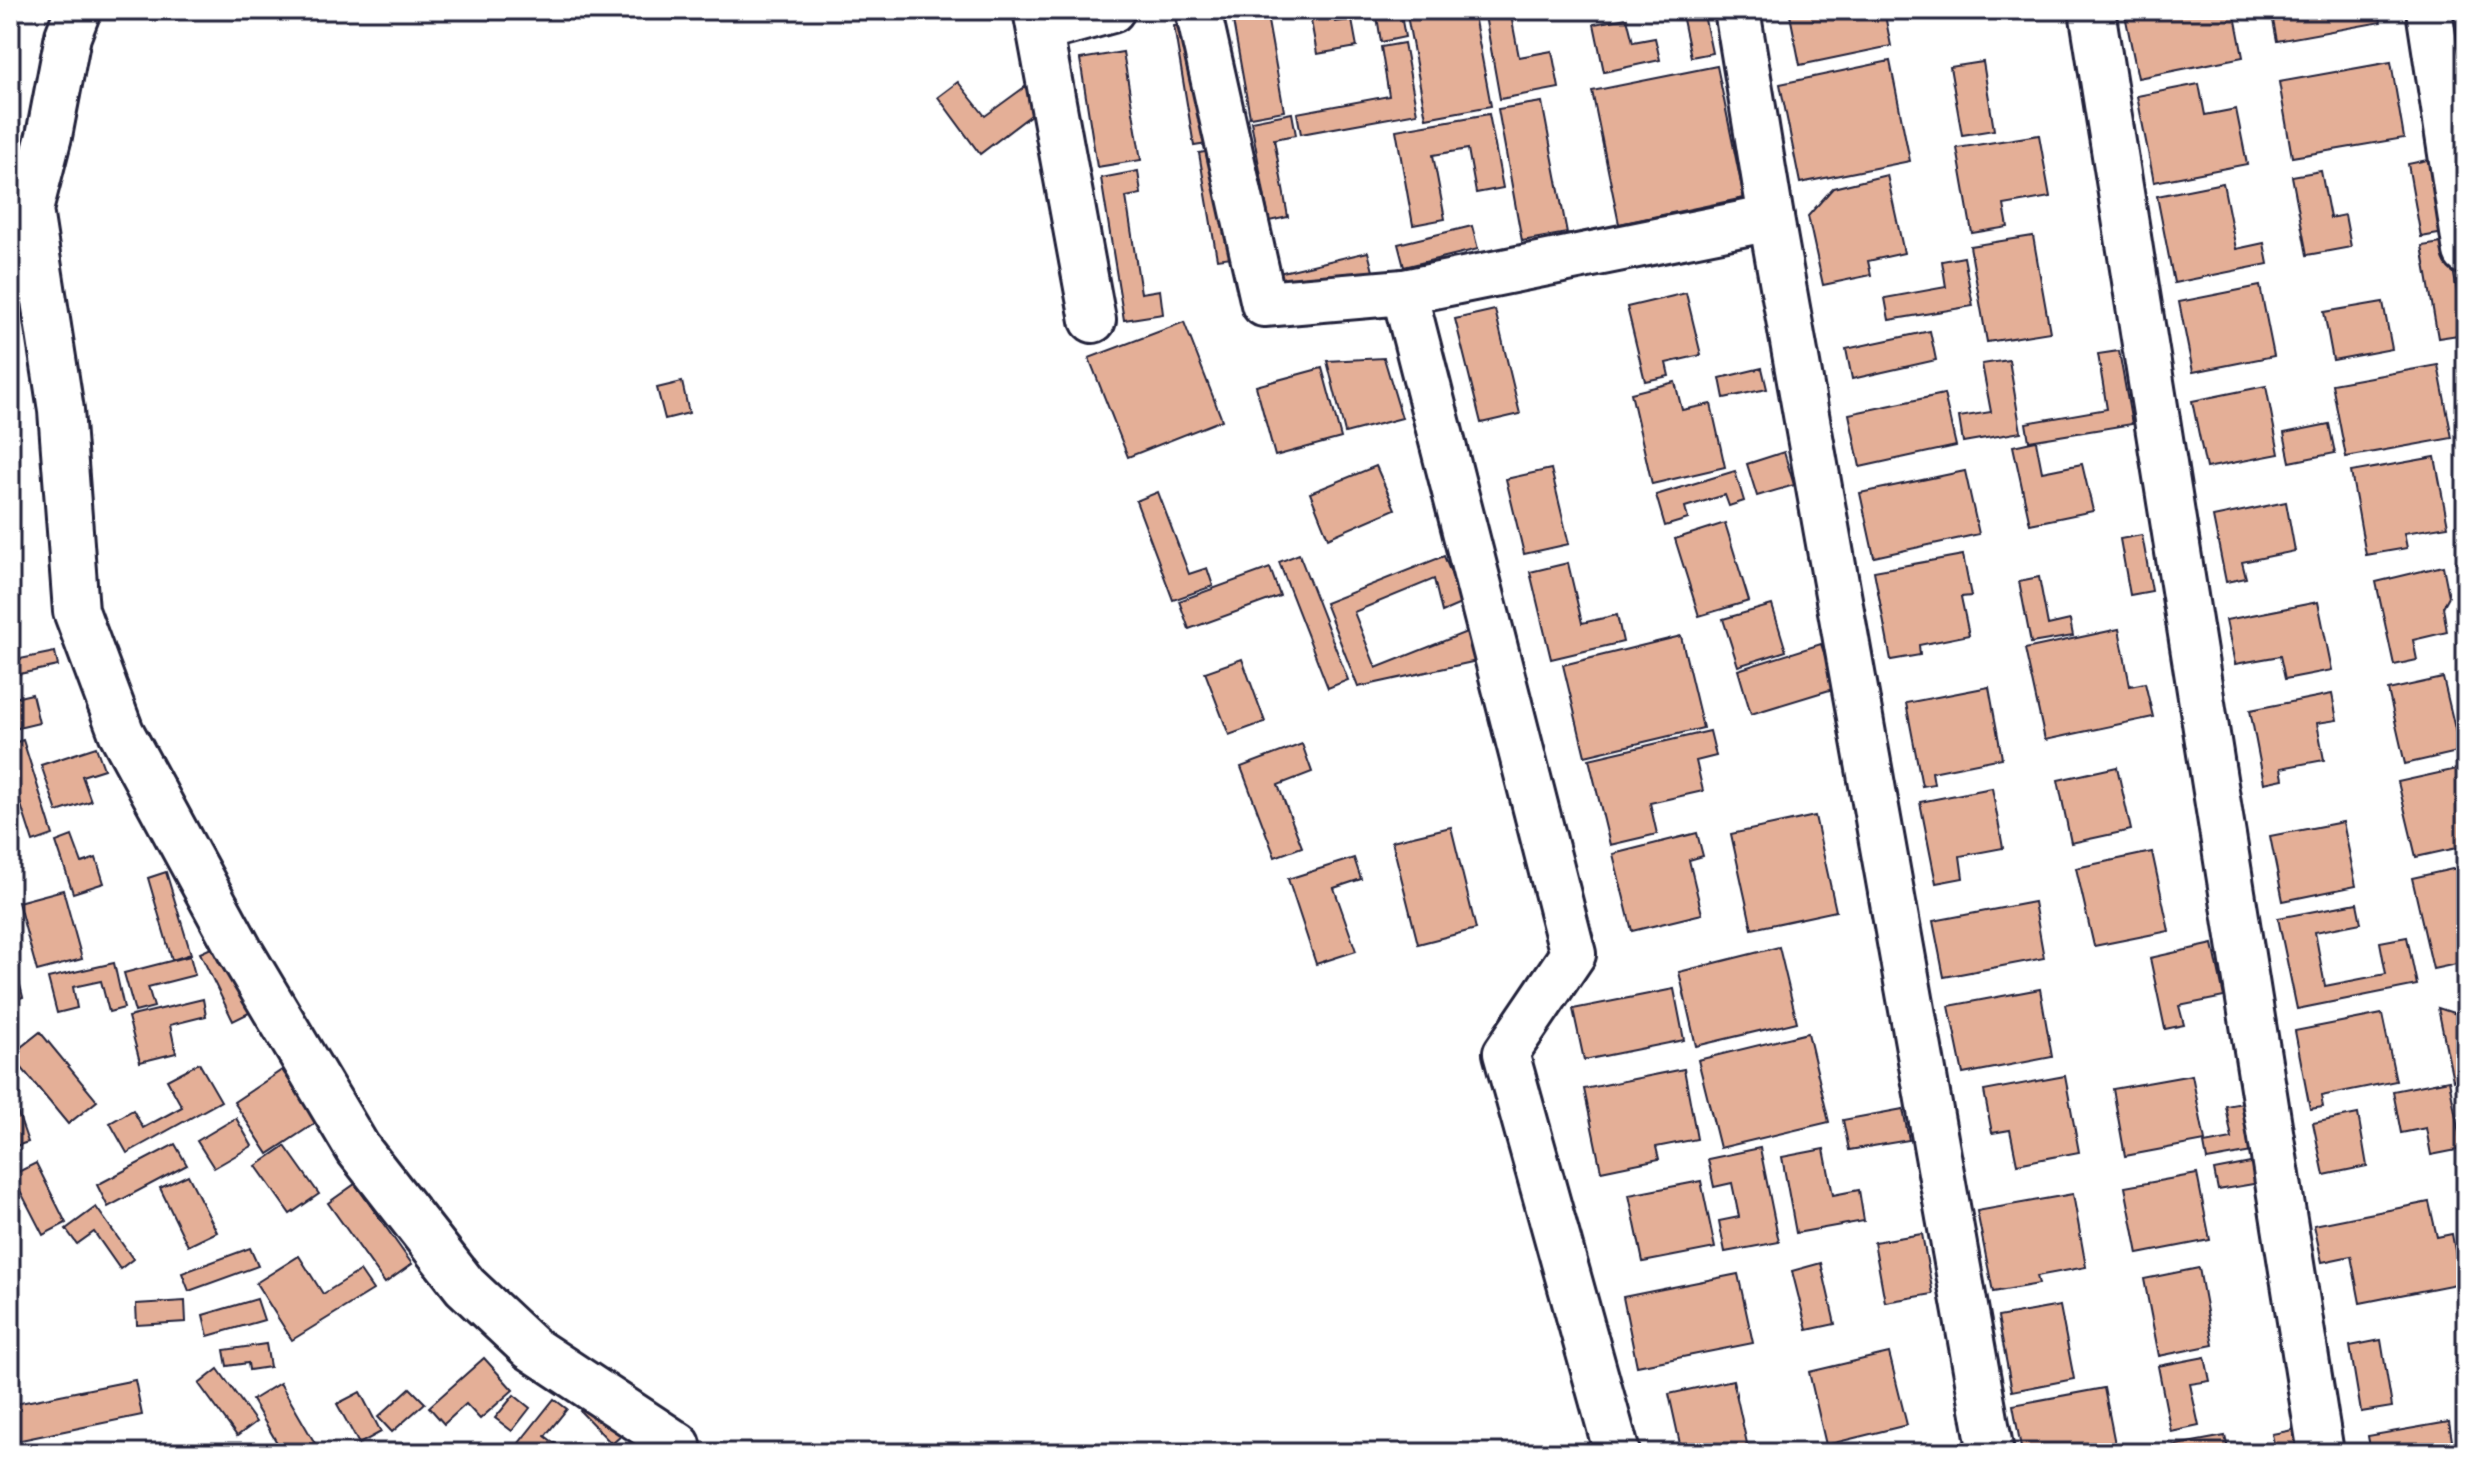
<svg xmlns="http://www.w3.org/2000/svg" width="2476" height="1463" font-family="'Playpen Sans',sans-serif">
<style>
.building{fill:#e4af97;stroke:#22223b;stroke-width:2}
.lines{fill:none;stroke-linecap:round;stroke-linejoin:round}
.street-casing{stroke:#22223b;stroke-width:50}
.street{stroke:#fff;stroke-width:44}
</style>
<rect width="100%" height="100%" fill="#fff"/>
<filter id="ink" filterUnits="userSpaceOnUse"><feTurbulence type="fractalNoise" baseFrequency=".0125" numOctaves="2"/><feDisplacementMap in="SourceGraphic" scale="16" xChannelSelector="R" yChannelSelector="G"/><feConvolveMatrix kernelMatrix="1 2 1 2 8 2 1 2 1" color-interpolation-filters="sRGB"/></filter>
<g filter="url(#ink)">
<g class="building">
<polygon points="1231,10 1266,10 1284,111 1250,117"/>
<polygon points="1309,10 1333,10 1335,22 1352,20 1357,47 1317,54"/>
<polygon points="1376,10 1400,10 1405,37 1381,42"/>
<polygon points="1406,10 1473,10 1491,106 1426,118"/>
<polygon points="1484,10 1510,10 1519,57 1552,51 1559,88 1500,99"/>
<polygon points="1681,10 1703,10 1712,53 1691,57"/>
<polygon points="1789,10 1884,10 1891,46 1800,65"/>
<polygon points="2124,10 2234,10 2243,57 2138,78"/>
<polygon points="2271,10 2379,10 2381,22 2277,41"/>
<polygon points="1627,18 1633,42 1655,38 1660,60 1604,72 1594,24"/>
<polygon points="1200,22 1220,142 1194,146 1174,26"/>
<polygon points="1404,43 1417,113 1301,134 1297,113 1389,96 1381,47"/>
<polygon points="1123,52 1141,160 1097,167 1080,59"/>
<polygon points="1890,61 1910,161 1800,183 1780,84"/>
<polygon points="1983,62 1994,130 1962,135 1950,67"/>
<polygon points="2391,62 2404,138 2292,157 2279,82"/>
<polygon points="1717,66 1744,198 1619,224 1592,91"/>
<polygon points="958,82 985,116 1026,86 1035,112 980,154 938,97"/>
<polygon points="2199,84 2205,115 2236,109 2247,164 2154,182 2137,96"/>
<polygon points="1542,102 1567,233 1522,241 1498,109"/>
<polygon points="1292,113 1296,135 1274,139 1288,217 1269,221 1251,121"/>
<polygon points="1489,114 1503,188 1476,193 1468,149 1433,155 1445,219 1413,225 1396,130"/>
<polygon points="2039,135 2050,197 2004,205 2008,227 1972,233 1957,148"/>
<polygon points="1222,149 1240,256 1217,259 1199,153"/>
<polygon points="2437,158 2450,232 2421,237 2408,164"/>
<polygon points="1138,171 1141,194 1126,197 1141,293 1160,290 1163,314 1124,320 1101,178"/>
<polygon points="2321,171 2330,218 2345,215 2351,247 2307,255 2292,176"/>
<polygon points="1887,175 1904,253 1868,261 1871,275 1823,285 1808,216 1833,188"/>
<polygon points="2223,183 2236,249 2264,243 2268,264 2174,283 2157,196"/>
<polygon points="1472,226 1478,249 1404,267 1398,244"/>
<polygon points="2033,236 2050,332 1987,342 1970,246"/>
<polygon points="2448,242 2465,334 2438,338 2422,246"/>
<polygon points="1368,252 1373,271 1278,293 1274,274"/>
<polygon points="1964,257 1973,306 1889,320 1885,298 1946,287 1942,261"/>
<polygon points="2260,286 2274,356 2193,372 2179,302"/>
<polygon points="1686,293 1701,355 1666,363 1669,376 1645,381 1627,307"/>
<polygon points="2383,302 2392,349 2333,360 2324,312"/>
<polygon points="1495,310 1520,414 1481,423 1455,319"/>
<polygon points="1184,322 1222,420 1128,457 1089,358"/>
<polygon points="1930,331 1936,360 1852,379 1846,349"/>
<polygon points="2119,351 2132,424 2029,441 2026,423 2107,409 2098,354"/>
<polygon points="1384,358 1402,418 1345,433 1327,361"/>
<polygon points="2009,360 2021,432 1963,442 1959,417 1991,412 1982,364"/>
<polygon points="2438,365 2452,438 2346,457 2332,384"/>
<polygon points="1322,368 1341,438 1275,456 1256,386"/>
<polygon points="1762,368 1767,389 1724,398 1720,378"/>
<polygon points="682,382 689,413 665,419 657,388"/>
<polygon points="1675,382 1682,410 1711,404 1725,467 1652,484 1631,393"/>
<polygon points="2266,386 2279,454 2206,468 2192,401"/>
<polygon points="1944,394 1956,446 1860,467 1849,414"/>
<polygon points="2329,424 2335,453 2290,462 2284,433"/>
<polygon points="2036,441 2042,472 2082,464 2093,511 2030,524 2013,446"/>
<polygon points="1784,452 1794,485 1757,496 1747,464"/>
<polygon points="2435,457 2448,526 2404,533 2407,548 2366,555 2351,472"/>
<polygon points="1376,466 1395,509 1328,538 1310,493"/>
<polygon points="1551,469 1569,544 1524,554 1506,479"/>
<polygon points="1735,471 1744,501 1729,506 1725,495 1685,507 1688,519 1665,526 1656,495"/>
<polygon points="1965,471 1979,534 1874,557 1860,493"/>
<polygon points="1158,492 1189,574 1207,568 1213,586 1173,600 1136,501"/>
<polygon points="2286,502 2295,551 2242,562 2246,578 2226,582 2213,517"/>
<polygon points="1725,523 1749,601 1699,616 1675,539"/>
<polygon points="2142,535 2152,591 2130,595 2120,539"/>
<polygon points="1299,554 1348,680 1328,688 1279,562"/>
<polygon points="1963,555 1971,596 1961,597 1969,635 1919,645 1920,655 1891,660 1874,571"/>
<polygon points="1444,556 1463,603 1442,612 1434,579 1354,612 1376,668 1474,629 1486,659 1358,687 1325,603"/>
<polygon points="1568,563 1582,623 1617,615 1623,642 1551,659 1530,572"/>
<polygon points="2443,566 2449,596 2443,607 2447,632 2413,640 2417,660 2394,665 2376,582"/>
<polygon points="1270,568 1280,596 1189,629 1179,601"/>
<polygon points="2039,577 2048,625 2070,620 2073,636 2031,643 2019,581"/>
<polygon points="2318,602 2332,670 2285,679 2280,656 2235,664 2226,620"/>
<polygon points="1772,605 1786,651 1738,666 1723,619"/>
<polygon points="2119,629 2130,686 2145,683 2153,717 2045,740 2025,649"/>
<polygon points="1681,636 1703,728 1585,756 1563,665"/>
<polygon points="1821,644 1836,688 1751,714 1738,670"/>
<polygon points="55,652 58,666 10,676 10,661"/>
<polygon points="1242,659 1265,722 1229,735 1205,672"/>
<polygon points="2443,678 2456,733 2466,730 2466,750 2405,764 2388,690"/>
<polygon points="1989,687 2002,758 1932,772 1934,784 1922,786 1906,703"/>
<polygon points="32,694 39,723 10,730 10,699"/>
<polygon points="2332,694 2337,720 2317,723 2324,760 2281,768 2283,779 2264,783 2250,710"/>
<polygon points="1710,731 1716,756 1696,761 1703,791 1650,803 1657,834 1610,845 1589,759"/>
<polygon points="23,740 53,835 33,842 12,777 10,778 10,744"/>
<polygon points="1302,744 1312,772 1278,785 1302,847 1275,857 1241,767"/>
<polygon points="96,747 104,769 82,776 91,801 57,812 41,765"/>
<polygon points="2117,767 2131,830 2071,843 2058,780"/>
<polygon points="2466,767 2466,846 2416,857 2398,782"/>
<polygon points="1992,788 2003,848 1960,856 1963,878 1936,883 1920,802"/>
<polygon points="1815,816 1836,911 1752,929 1731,834"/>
<polygon points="2343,822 2356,886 2283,901 2270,836"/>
<polygon points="1451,827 1476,929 1418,944 1392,841"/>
<polygon points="1697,833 1703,856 1689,860 1702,914 1632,931 1613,854"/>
<polygon points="72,836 82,863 96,858 104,883 73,893 56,842"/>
<polygon points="2152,852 2169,931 2094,946 2076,868"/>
<polygon points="1354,858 1361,879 1334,888 1356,951 1316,964 1288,879"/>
<polygon points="2466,866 2466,962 2433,969 2412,878"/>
<polygon points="166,872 191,954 172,960 148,878"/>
<polygon points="63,890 82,959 37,971 18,902"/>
<polygon points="2034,902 2044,958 1944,977 1933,921"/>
<polygon points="2357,903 2361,923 2315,932 2325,986 2386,974 2380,942 2407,937 2417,985 2297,1009 2278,918"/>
<polygon points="220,944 253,1011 233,1021 200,953"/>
<polygon points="2213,944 2224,997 2179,1006 2184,1025 2165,1029 2150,958"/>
<polygon points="1779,947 1797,1022 1696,1046 1679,972"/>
<polygon points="190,956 195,975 148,987 154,1007 135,1012 124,973"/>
<polygon points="114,963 124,1008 109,1012 101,981 73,987 77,1008 57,1013 48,978"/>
<polygon points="17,973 23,997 10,1001 10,975"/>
<polygon points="1674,989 1684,1040 1584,1060 1573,1009"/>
<polygon points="2040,989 2052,1057 1963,1074 1949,1006"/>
<polygon points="203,999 206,1016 170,1025 176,1053 140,1062 128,1017"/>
<polygon points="2438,1008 2466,1017 2466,1077 2453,1080"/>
<polygon points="2382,1014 2396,1081 2321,1096 2323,1107 2310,1109 2295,1031"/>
<polygon points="40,1032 97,1101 68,1124 11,1055"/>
<polygon points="1808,1033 1829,1122 1720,1148 1698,1060"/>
<polygon points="199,1063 221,1101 127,1153 110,1123 133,1110 143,1128 182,1107 167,1080"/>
<polygon points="1684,1069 1697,1139 1656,1147 1659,1159 1601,1171 1584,1089"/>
<polygon points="282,1070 317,1122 268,1154 234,1102"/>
<polygon points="2192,1075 2205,1141 2125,1156 2113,1089"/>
<polygon points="2065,1076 2079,1152 2017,1164 2010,1130 1992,1133 1984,1091"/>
<polygon points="2449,1080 2462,1149 2431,1155 2426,1128 2401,1133 2393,1091"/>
<polygon points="10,1091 28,1142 10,1148"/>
<polygon points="2243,1103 2252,1152 2207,1160 2204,1144 2232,1139 2226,1106"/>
<polygon points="1903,1109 1909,1140 1849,1150 1843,1120"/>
<polygon points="2358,1114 2367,1166 2324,1175 2313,1123"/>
<polygon points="236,1118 252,1146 214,1168 197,1141"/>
<polygon points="175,1144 187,1165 108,1207 97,1185"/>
<polygon points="285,1146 319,1194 290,1214 256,1166"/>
<polygon points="1760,1148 1779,1242 1725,1252 1719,1221 1739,1217 1732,1183 1714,1187 1708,1159"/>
<polygon points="1824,1149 1833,1195 1859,1190 1864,1221 1796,1233 1782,1157"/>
<polygon points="2261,1161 2265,1182 2218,1190 2214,1170"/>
<polygon points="36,1163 66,1223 43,1235 12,1175"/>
<polygon points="2197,1174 2210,1240 2138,1254 2125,1187"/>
<polygon points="188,1175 217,1232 188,1246 160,1188"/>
<polygon points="1701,1181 1715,1248 1643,1262 1629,1195"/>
<polygon points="355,1184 412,1264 385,1283 328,1203"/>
<polygon points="2073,1194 2086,1267 2037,1276 2039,1284 1993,1292 1977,1211"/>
<polygon points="2429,1202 2437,1237 2452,1234 2461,1283 2360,1303 2351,1256 2322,1262 2314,1225"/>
<polygon points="96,1207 133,1259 120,1269 94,1232 77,1244 66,1229"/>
<polygon points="1922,1234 1933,1294 1885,1302 1874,1242"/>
<polygon points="250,1248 258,1266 189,1291 182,1273"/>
<polygon points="299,1256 323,1294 360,1271 373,1290 292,1340 256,1283"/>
<polygon points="1821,1263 1835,1324 1807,1330 1792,1271"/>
<polygon points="2199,1268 2213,1345 2159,1356 2144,1279"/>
<polygon points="1738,1274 1753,1343 1637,1366 1623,1297"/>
<polygon points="257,1299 264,1320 208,1336 203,1315"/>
<polygon points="185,1301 186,1322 137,1325 136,1304"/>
<polygon points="2060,1306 2074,1379 2012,1391 1998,1317"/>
<polygon points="2381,1340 2392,1407 2361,1412 2350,1346"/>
<polygon points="266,1344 270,1367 249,1370 248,1363 227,1366 224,1350"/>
<polygon points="1889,1353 1907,1425 1826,1445 1809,1372"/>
<polygon points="2205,1357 2210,1381 2190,1384 2199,1426 2171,1432 2158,1366"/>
<polygon points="484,1358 513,1390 480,1419 466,1404 444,1424 429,1407"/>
<polygon points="218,1369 256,1422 237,1436 199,1384"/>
<polygon points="135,1380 142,1415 16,1441 10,1405"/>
<polygon points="1733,1380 1748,1448 1724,1453 1682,1453 1669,1394"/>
<polygon points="280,1383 316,1445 301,1453 283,1453 252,1400"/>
<polygon points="410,1388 425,1403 392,1432 378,1417"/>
<polygon points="2104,1388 2116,1449 2097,1453 2022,1453 2013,1405"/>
<polygon points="360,1392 381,1432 359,1444 337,1404"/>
<polygon points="514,1395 530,1408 512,1431 495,1418"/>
<polygon points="554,1399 567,1409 545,1436 568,1453 533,1453 519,1443"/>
<polygon points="590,1400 623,1434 612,1444 580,1411"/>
<polygon points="2449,1422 2454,1453 2371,1453 2368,1436"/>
<polygon points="2298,1429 2303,1453 2276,1453 2272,1434"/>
<polygon points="2225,1436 2229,1453 2173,1453 2171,1446"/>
</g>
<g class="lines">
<g class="street-casing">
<g id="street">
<polyline points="78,10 68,36 49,136 30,210 61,410 76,611 121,732 240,951 358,1149 465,1286 531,1348 678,1445"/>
<polyline points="1036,10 1093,320"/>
<polyline points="1198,10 1264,304 1404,292 1771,218"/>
<polyline points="1737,10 1771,218 1991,1453"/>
<polyline points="2092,10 2321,1453"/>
<polyline points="2429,10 2466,252"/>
<polyline points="1040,30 1112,10"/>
<polyline points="1404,292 1573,954 1506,1053 1617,1453"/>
</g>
</g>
<use href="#street" class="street"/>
</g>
</g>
<rect width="2476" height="1463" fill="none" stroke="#fff" stroke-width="40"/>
<rect x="20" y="20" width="2436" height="1423" fill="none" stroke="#22223b" stroke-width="3" filter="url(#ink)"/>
</svg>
